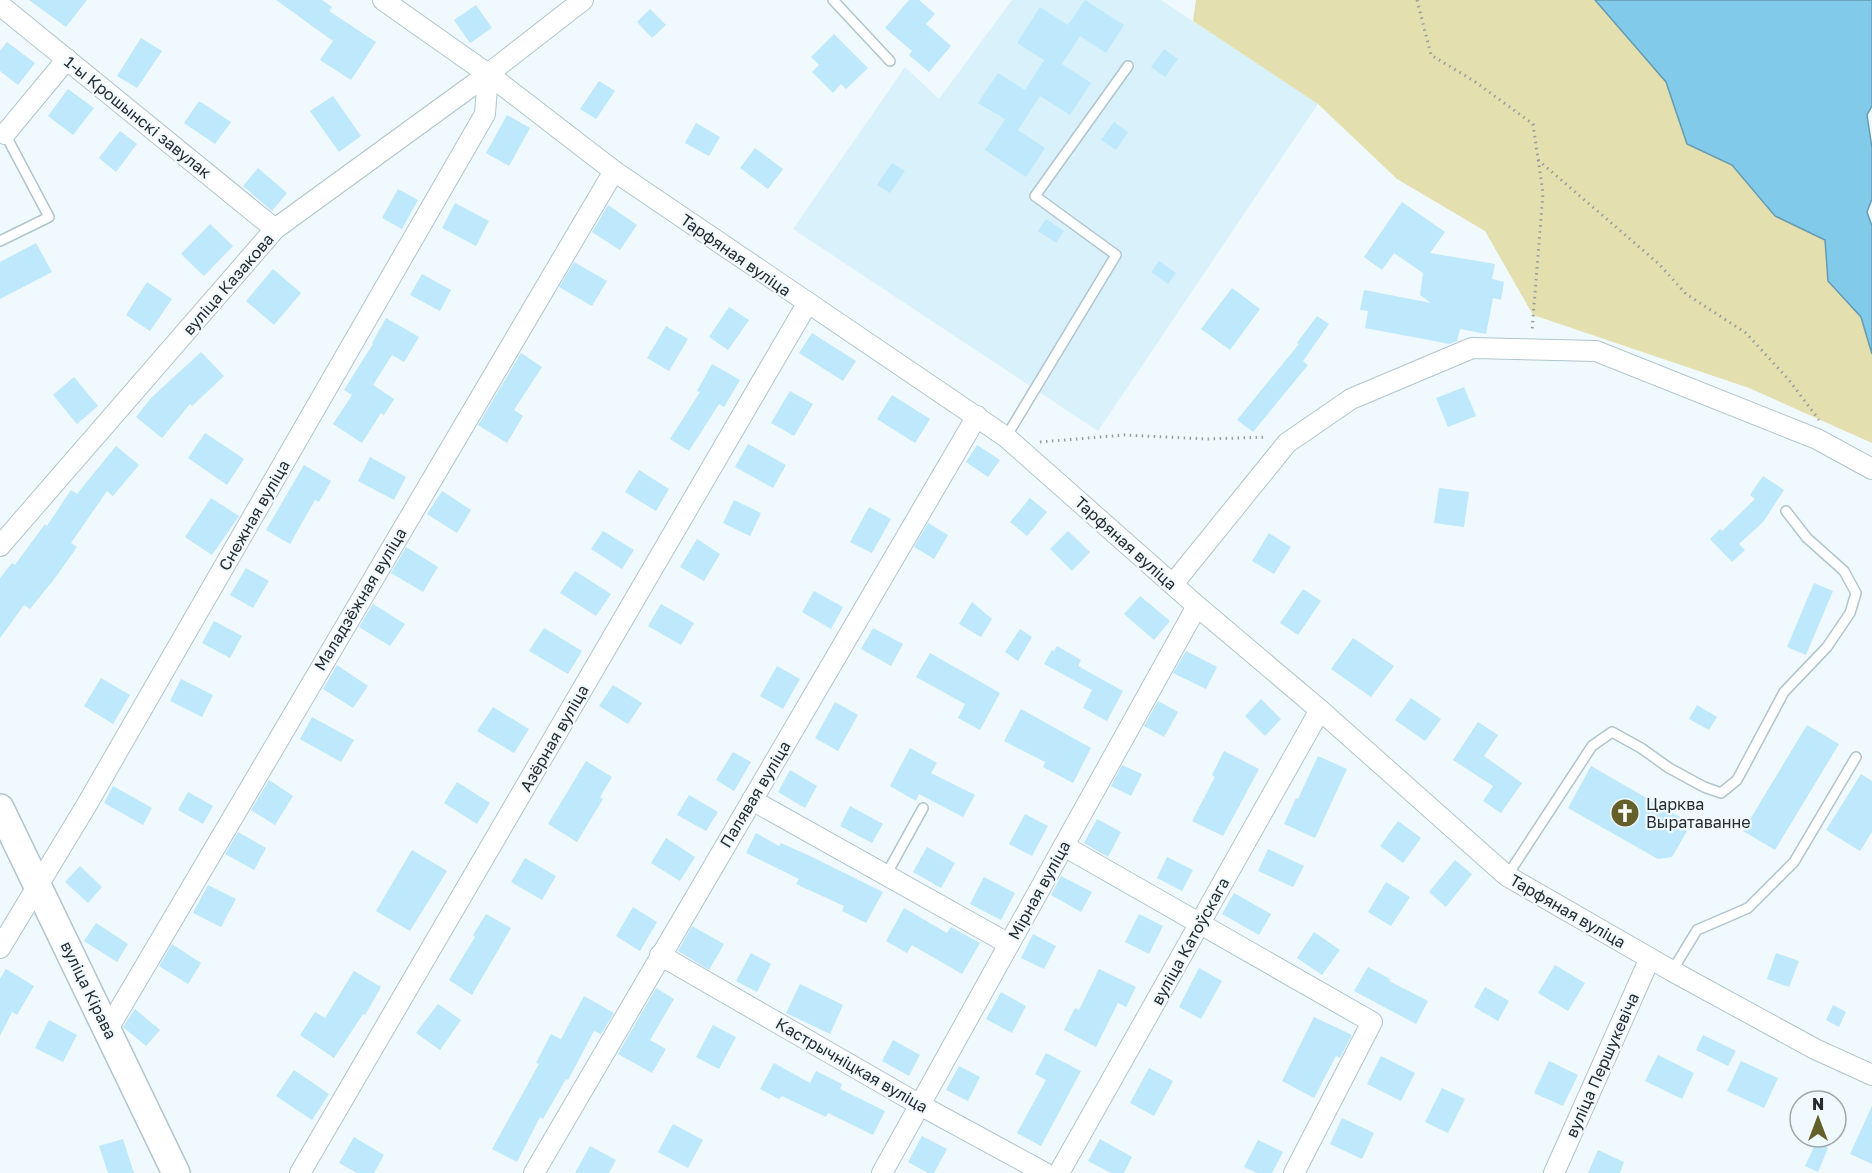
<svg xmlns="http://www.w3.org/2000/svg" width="1872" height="1173" font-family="'Golos Text',sans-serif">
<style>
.built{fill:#d9f1fb}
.green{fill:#e4dfae}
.water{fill:#81caea;stroke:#659bb2;stroke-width:1.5}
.building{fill:#bee8fb}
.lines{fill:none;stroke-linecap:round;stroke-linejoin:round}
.service-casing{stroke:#b0c5ce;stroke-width:12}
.minor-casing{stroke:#b0c5ce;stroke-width:22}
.secondary-casing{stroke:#b0c5ce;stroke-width:30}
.path{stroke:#959ea1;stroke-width:3;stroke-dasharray:1.5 4.5;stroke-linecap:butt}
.service{stroke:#fff;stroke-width:9}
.minor{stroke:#fff;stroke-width:20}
.secondary{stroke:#fff;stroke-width:27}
.labels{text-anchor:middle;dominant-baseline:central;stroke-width:4.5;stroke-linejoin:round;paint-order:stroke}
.street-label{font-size:16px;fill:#242c2f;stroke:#f0f9fd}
.poi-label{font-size:16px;fill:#242c2f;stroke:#f0f9fd;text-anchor:start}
</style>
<rect width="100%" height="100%" fill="#f0f9fd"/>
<polygon class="built" points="1012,0 1161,0 1318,104 1098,431 793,229 905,67 939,99"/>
<polygon class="green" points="1196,0 1595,0 1666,82 1687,144 1732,165 1775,216 1825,240 1828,281 1861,317 1872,354 1872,443 1749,388 1533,315 1485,231 1397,179 1318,104 1193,21"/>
<polygon class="water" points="1595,0 1872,0 1872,106 1867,115 1872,148 1872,199 1867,212 1872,226 1872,354 1861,317 1828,281 1825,240 1775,216 1732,165 1687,144 1666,82"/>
<g class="building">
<polygon points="29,0 87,0 66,27"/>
<polygon points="276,0 322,0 332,7 329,11 376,42 351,80 320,60 333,41"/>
<polygon points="909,0 919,0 935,14 926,24 951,46 929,72 909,55 912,51 885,28"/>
<polygon points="1085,0 1124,25 1106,53 1080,36 1062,64 1091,83 1070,115 1040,96 1018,130 1045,148 1026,177 985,150 1005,119 978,103 998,73 1025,90 1044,60 1017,43 1040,7 1068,25"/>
<polygon points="476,5 492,28 470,43 454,20"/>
<polygon points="650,9 666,25 652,38 637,22"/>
<polygon points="834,34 868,68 846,89 841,84 833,93 812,72 819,65 811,57"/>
<polygon points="141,38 162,51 137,88 117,76"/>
<polygon points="7,42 35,63 18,85 0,71 0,51"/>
<polygon points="1164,49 1178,59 1165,77 1151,67"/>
<polygon points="599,81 615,91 596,119 580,109"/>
<polygon points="68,89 94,108 73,135 48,116"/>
<polygon points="333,96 361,136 339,152 310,111"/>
<polygon points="199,101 231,122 215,144 184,123"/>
<polygon points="507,115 530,128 509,166 486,153"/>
<polygon points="1114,122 1128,132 1116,150 1101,140"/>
<polygon points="696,123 720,137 709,156 685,143"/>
<polygon points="120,131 137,144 116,172 99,158"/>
<polygon points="755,148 783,169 768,189 740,168"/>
<polygon points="892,163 905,171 890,193 877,185"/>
<polygon points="258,168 287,193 272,211 243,186"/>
<polygon points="398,189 418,200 402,229 382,218"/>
<polygon points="1402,202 1445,232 1430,253 1495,264 1492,279 1504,282 1501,300 1493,298 1486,334 1460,329 1457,341 1450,344 1365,328 1368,311 1360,310 1364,290 1431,303 1420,295 1423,273 1394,253 1382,270 1364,257"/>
<polygon points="455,203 489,221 476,246 442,228"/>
<polygon points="608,205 637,225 620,250 592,232"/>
<polygon points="1046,219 1064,231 1056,243 1038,231"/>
<polygon points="210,224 233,246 204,276 181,254"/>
<polygon points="36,243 52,272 0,299 0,262"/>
<polygon points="1159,261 1176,273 1168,284 1151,272"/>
<polygon points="574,262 607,281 592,306 559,287"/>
<polygon points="273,269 301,293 274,325 246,301"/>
<polygon points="422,274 451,290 440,311 410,295"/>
<polygon points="147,282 172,299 150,331 126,315"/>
<polygon points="1232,288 1260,309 1230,350 1201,329"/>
<polygon points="729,307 749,320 728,350 709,337"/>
<polygon points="1317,316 1329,324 1303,361 1308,365 1253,432 1237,420 1299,344 1297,343"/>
<polygon points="386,318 419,337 404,362 392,355 373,385 394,399 384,415 381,413 362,443 333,424 352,395 344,390 373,344 372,343"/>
<polygon points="666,326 688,339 669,371 647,358"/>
<polygon points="812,333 856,361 843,381 799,353"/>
<polygon points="201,352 224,376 192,406 190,404 162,438 136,417 151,398"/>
<polygon points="521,353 542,367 514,410 523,416 507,443 478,425"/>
<polygon points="712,364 740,380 724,407 719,404 689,451 670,439 700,392 697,391"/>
<polygon points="74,377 98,406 77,424 53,395"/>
<polygon points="1464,387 1476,416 1448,427 1436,398"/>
<polygon points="790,391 813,404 794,436 771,423"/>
<polygon points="892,395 930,419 915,443 877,419"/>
<polygon points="205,433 244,459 227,485 188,458"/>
<polygon points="748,444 786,465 773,488 735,467"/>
<polygon points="977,445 1000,460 988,477 966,462"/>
<polygon points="116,446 139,465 113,496 107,491 71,543 77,547 55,578 30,609 24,605 0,638 0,578 12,563 15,565 45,524 47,526 71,490 77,494"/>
<polygon points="370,457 406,477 394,500 358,481"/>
<polygon points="304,465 331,481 319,502 315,500 290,544 266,530"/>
<polygon points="639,470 669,489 656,511 625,492"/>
<polygon points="1763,476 1784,490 1763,522 1739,544 1745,550 1732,562 1710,539 1720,529 1722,531 1755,499 1750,495"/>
<polygon points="1439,488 1469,492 1464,527 1434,523"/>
<polygon points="442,491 471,510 457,533 427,514"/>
<polygon points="211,498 239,516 212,555 185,537"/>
<polygon points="1030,498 1047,512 1027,536 1010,522"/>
<polygon points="734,500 761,513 750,536 723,523"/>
<polygon points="869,507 891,519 872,553 850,542"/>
<polygon points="928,523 948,535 934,559 914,547"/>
<polygon points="603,531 634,550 622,569 591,549"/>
<polygon points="1068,531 1090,552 1072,571 1050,549"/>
<polygon points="1269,533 1291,547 1274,574 1252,561"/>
<polygon points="697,539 720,554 704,581 680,567"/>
<polygon points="406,547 438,567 423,592 391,573"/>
<polygon points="246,568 269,581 253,608 230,595"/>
<polygon points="575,571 611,594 596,616 560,593"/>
<polygon points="1814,583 1833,591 1806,655 1787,647"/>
<polygon points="1303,589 1321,601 1298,635 1280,623"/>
<polygon points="814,591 843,607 831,629 802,612"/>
<polygon points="1140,596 1170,621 1154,640 1124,614"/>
<polygon points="972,602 992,619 981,637 959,624"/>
<polygon points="373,604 405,624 390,646 359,627"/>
<polygon points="661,604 694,623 681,645 648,626"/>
<polygon points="214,621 242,636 230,658 202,643"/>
<polygon points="544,628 582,651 568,674 529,651"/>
<polygon points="873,628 903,644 891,666 861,649"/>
<polygon points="1020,629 1032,637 1018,661 1005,652"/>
<polygon points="1353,638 1394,666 1371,697 1331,669"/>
<polygon points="1057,646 1081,660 1078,666 1123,691 1107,721 1083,708 1092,690 1044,664 1052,650 1054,651"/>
<polygon points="1186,651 1217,667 1206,689 1173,673"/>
<polygon points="930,653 1000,693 980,730 958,718 965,704 916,677"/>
<polygon points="337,665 368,686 353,708 323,689"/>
<polygon points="777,666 800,679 783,709 760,696"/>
<polygon points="101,678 130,695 113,724 84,706"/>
<polygon points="181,679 213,695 202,717 170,701"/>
<polygon points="613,685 642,703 628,724 599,706"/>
<polygon points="1411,698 1441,719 1425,741 1395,720"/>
<polygon points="1261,699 1281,719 1265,736 1245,716"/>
<polygon points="1158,701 1178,712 1164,737 1144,726"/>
<polygon points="835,702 858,715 838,751 815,738"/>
<polygon points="1697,705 1717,717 1709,730 1689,719"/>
<polygon points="493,707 529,729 514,753 477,731"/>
<polygon points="1021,709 1091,748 1073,783 1043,767 1045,762 1004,741"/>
<polygon points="312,717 354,740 341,762 300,739"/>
<polygon points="1478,722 1498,735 1484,756 1522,783 1501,813 1483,801 1493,786 1453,760"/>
<polygon points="1807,725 1839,744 1775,850 1743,831"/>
<polygon points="910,748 937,763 931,773 975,795 963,817 919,794 916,801 890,786"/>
<polygon points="1224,751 1259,769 1223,836 1192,821 1215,777 1212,775"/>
<polygon points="733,752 751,762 734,791 716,780"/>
<polygon points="1318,756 1347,769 1315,838 1284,824 1296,798 1298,799"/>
<polygon points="586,761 612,777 600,797 603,799 577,842 548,824"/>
<polygon points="1122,765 1142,774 1131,796 1111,786"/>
<polygon points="1591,766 1683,819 1687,831 1672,857 1658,859 1568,808"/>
<polygon points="790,770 817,786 805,808 778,792"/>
<polygon points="1861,774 1872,781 1872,832 1860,851 1826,830"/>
<polygon points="269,780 293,796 275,825 251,810"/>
<polygon points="457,782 490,803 477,824 444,803"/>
<polygon points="113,786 152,808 143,825 104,803"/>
<polygon points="188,792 213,806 203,824 178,810"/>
<polygon points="689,795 718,812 706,831 677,815"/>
<polygon points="850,806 883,824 872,843 840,826"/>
<polygon points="1025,814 1048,826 1032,856 1009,844"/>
<polygon points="1097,819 1121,832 1108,857 1084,843"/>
<polygon points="1398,821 1421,838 1403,863 1380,846"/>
<polygon points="238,832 266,848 254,870 225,854"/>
<polygon points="756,833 779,846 781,843 810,856 883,892 866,923 842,911 844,906 796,884 799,879 746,853"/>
<polygon points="666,838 695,857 680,881 651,863"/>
<polygon points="927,847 955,863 941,888 913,872"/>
<polygon points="1268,849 1304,866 1293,887 1258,871"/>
<polygon points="412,850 447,871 410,931 376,911"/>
<polygon points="1167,857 1193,870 1182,891 1157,878"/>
<polygon points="525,858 556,876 542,900 511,882"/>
<polygon points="1455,860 1472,874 1446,907 1429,892"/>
<polygon points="80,866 102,887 88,903 65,882"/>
<polygon points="1061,876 1092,892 1081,912 1051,895"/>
<polygon points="984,877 1015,893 1001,920 970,904"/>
<polygon points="1386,882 1410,897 1391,926 1368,912"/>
<polygon points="208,885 236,899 221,927 193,913"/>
<polygon points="1234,893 1271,914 1259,935 1222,914"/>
<polygon points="633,907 657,922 640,951 616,936"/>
<polygon points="904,908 947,933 951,927 980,943 962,974 912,945 907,953 886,941"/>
<polygon points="486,914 511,928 472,995 449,980 475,937 473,935"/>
<polygon points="1139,914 1163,926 1149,954 1125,942"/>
<polygon points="96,923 128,944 117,962 84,941"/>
<polygon points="692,926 724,944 709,970 678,951"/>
<polygon points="1314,932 1340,950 1322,975 1297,958"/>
<polygon points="1033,934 1056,946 1044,969 1021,958"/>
<polygon points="172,944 201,963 188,984 159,966"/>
<polygon points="751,953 771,964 757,992 736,981"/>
<polygon points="1776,953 1799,961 1789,987 1767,979"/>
<polygon points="1555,965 1585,983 1568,1011 1538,993"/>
<polygon points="1368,967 1390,979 1389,981 1428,1001 1416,1024 1354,991"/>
<polygon points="1199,968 1222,981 1201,1019 1179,1007"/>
<polygon points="6,969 34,986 17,1015 12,1012 0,1036 0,979"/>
<polygon points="1099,969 1136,987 1126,1007 1118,1003 1096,1047 1064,1030 1075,1008 1079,1010"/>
<polygon points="354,971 381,987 365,1015 363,1014 334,1058 300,1035 315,1012 325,1018"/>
<polygon points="800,984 843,1005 830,1034 786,1013"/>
<polygon points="1485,987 1509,1001 1498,1021 1474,1007"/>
<polygon points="656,988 674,999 650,1040 666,1049 652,1073 618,1054"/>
<polygon points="1001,992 1026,1006 1012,1033 986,1019"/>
<polygon points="584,996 614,1013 601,1034 594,1031 568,1080 566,1079 543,1119 540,1117 517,1162 492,1149 539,1064 536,1063 551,1034 561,1039"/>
<polygon points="438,1004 461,1020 440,1050 416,1033"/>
<polygon points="1833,1005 1846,1012 1839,1027 1826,1020"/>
<polygon points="135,1009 160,1030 146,1046 123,1027"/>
<polygon points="1314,1017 1352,1035 1340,1058 1336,1056 1314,1098 1282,1081"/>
<polygon points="49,1020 77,1035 63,1062 35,1048"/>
<polygon points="713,1025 736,1037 719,1069 696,1057"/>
<polygon points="1703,1035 1736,1051 1728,1066 1696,1050"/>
<polygon points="893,1040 920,1055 909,1076 882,1061"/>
<polygon points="1046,1053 1081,1071 1041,1146 1017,1133 1046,1080 1035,1074"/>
<polygon points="1658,1055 1694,1073 1682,1099 1645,1081"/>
<polygon points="1381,1056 1415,1073 1401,1101 1367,1084"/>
<polygon points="1549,1061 1578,1075 1563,1106 1534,1093"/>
<polygon points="1741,1061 1778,1078 1764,1108 1727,1091"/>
<polygon points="774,1063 810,1083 816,1071 842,1084 840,1089 885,1111 873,1135 828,1113 826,1117 782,1096 779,1099 760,1089"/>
<polygon points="959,1066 980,1077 968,1101 946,1090"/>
<polygon points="1149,1068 1173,1081 1154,1116 1130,1103"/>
<polygon points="294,1070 329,1094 312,1120 276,1096"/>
<polygon points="1442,1088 1465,1099 1448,1133 1425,1122"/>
<polygon points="1872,1106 1872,1164 1850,1154"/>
<polygon points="1342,1118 1374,1133 1362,1159 1330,1144"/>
<polygon points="673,1124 703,1140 688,1168 658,1152"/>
<polygon points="922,1136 947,1149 934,1173 928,1173 908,1162"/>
<polygon points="354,1137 384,1155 374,1173 357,1173 339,1163"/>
<polygon points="123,1139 134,1173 108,1173 99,1146"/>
<polygon points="1100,1139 1132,1157 1124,1173 1111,1173 1088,1161"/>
<polygon points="1258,1140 1283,1152 1272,1173 1257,1173 1244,1167"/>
<polygon points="1816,1143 1828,1148 1818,1172 1805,1166"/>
<polygon points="590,1146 616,1160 609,1173 575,1173"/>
<polygon points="1598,1150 1624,1162 1620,1173 1588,1173"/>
</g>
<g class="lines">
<g class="service-casing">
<g id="service">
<polyline points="833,0 890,61"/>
<polyline points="0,241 49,217 4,132"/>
<polyline points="1006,437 1116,255 1035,196 1128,66"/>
<polyline points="886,875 923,808"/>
<polyline points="1507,876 1592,746 1612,732 1641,748 1669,768 1704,787 1721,793 1737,780 1784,692 1827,647 1850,613 1856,593 1844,571 1807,538 1786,511"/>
<polyline points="1672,971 1697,930 1748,908 1794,862 1856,757"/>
</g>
</g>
<g class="minor-casing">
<g id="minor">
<polyline points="383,0 488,74 614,171 1006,437 1197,606 1320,710 1507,876 1672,971 1815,1049 1872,1075"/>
<polyline points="0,5 275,229"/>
<polyline points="5,134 67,59"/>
<polyline points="0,546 275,229 488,74 583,0"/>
<polyline points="1173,584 1287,443 1351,399 1472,348 1596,351 1817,439 1872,469"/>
<polyline points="752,800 1009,944"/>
<polyline points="1064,846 1372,1022 1294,1173"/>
<polyline points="0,948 86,806 485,114 488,74"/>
<polyline points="660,955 920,1105 1045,1173"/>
<polyline points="108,1029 614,171"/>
<polyline points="300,1173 807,304"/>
<polyline points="534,1173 977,416"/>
<polyline points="882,1173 1197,606"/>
<polyline points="1059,1173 1320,710"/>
<polyline points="1554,1173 1650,958"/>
</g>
</g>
<g class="secondary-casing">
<polyline id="secondary" points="0,808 176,1173"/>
</g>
<g class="path">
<polyline points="1417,0 1431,55 1474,81 1533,124 1543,193 1532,331"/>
<polyline points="1538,160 1659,264 1686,294 1746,333 1789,380 1819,420"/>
<polyline points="1040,442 1124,435 1207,439 1267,437"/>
</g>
<use href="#service" class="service"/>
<use href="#minor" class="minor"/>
<use href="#secondary" class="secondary"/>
</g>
<defs>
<g id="church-disc" transform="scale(1.5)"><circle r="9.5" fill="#645f2b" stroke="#f0f9fd"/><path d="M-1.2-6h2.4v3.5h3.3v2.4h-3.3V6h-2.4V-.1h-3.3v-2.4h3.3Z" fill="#fff"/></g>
</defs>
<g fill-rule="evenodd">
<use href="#church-disc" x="1625" y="813"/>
</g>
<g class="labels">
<g class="street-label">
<text transform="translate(138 117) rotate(39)">1-ы Крошынскі завулак</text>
<text transform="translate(736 255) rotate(35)">Тарфяная вуліца</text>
<text transform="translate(228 284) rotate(-49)">вуліца Казакова</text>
<text transform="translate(254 515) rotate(-60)">Снежная вуліца</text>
<text transform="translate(1126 543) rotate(42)">Тарфяная вуліца</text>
<text transform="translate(360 599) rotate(-59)">Маладзёжная вуліца</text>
<text transform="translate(554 738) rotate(-60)">Азёрная вуліца</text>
<text transform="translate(755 794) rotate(-59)">Палявая вуліца</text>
<text transform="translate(1039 890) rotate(-61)">Мірная вуліца</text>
<text transform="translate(1568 911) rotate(30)">Тарфяная вуліца</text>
<text transform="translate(1190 941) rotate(-61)">вуліца Катоўскага</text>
<text transform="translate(89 990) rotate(64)">вуліца Кірава</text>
<text transform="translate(852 1065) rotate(30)">Кастрычніцкая вуліца</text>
<text transform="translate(1602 1065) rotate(-66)">вуліца Першукевіча</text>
</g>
<g class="poi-label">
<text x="1646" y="804">Царква<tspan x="1646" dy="18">Выратаванне</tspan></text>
</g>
</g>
<g transform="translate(1818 1119)"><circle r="28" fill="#f0f9fd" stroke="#9ea7ab" stroke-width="1.5"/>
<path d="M0-4.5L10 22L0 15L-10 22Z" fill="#645f2b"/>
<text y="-9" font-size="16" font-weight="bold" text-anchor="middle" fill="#242c2f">N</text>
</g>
</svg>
